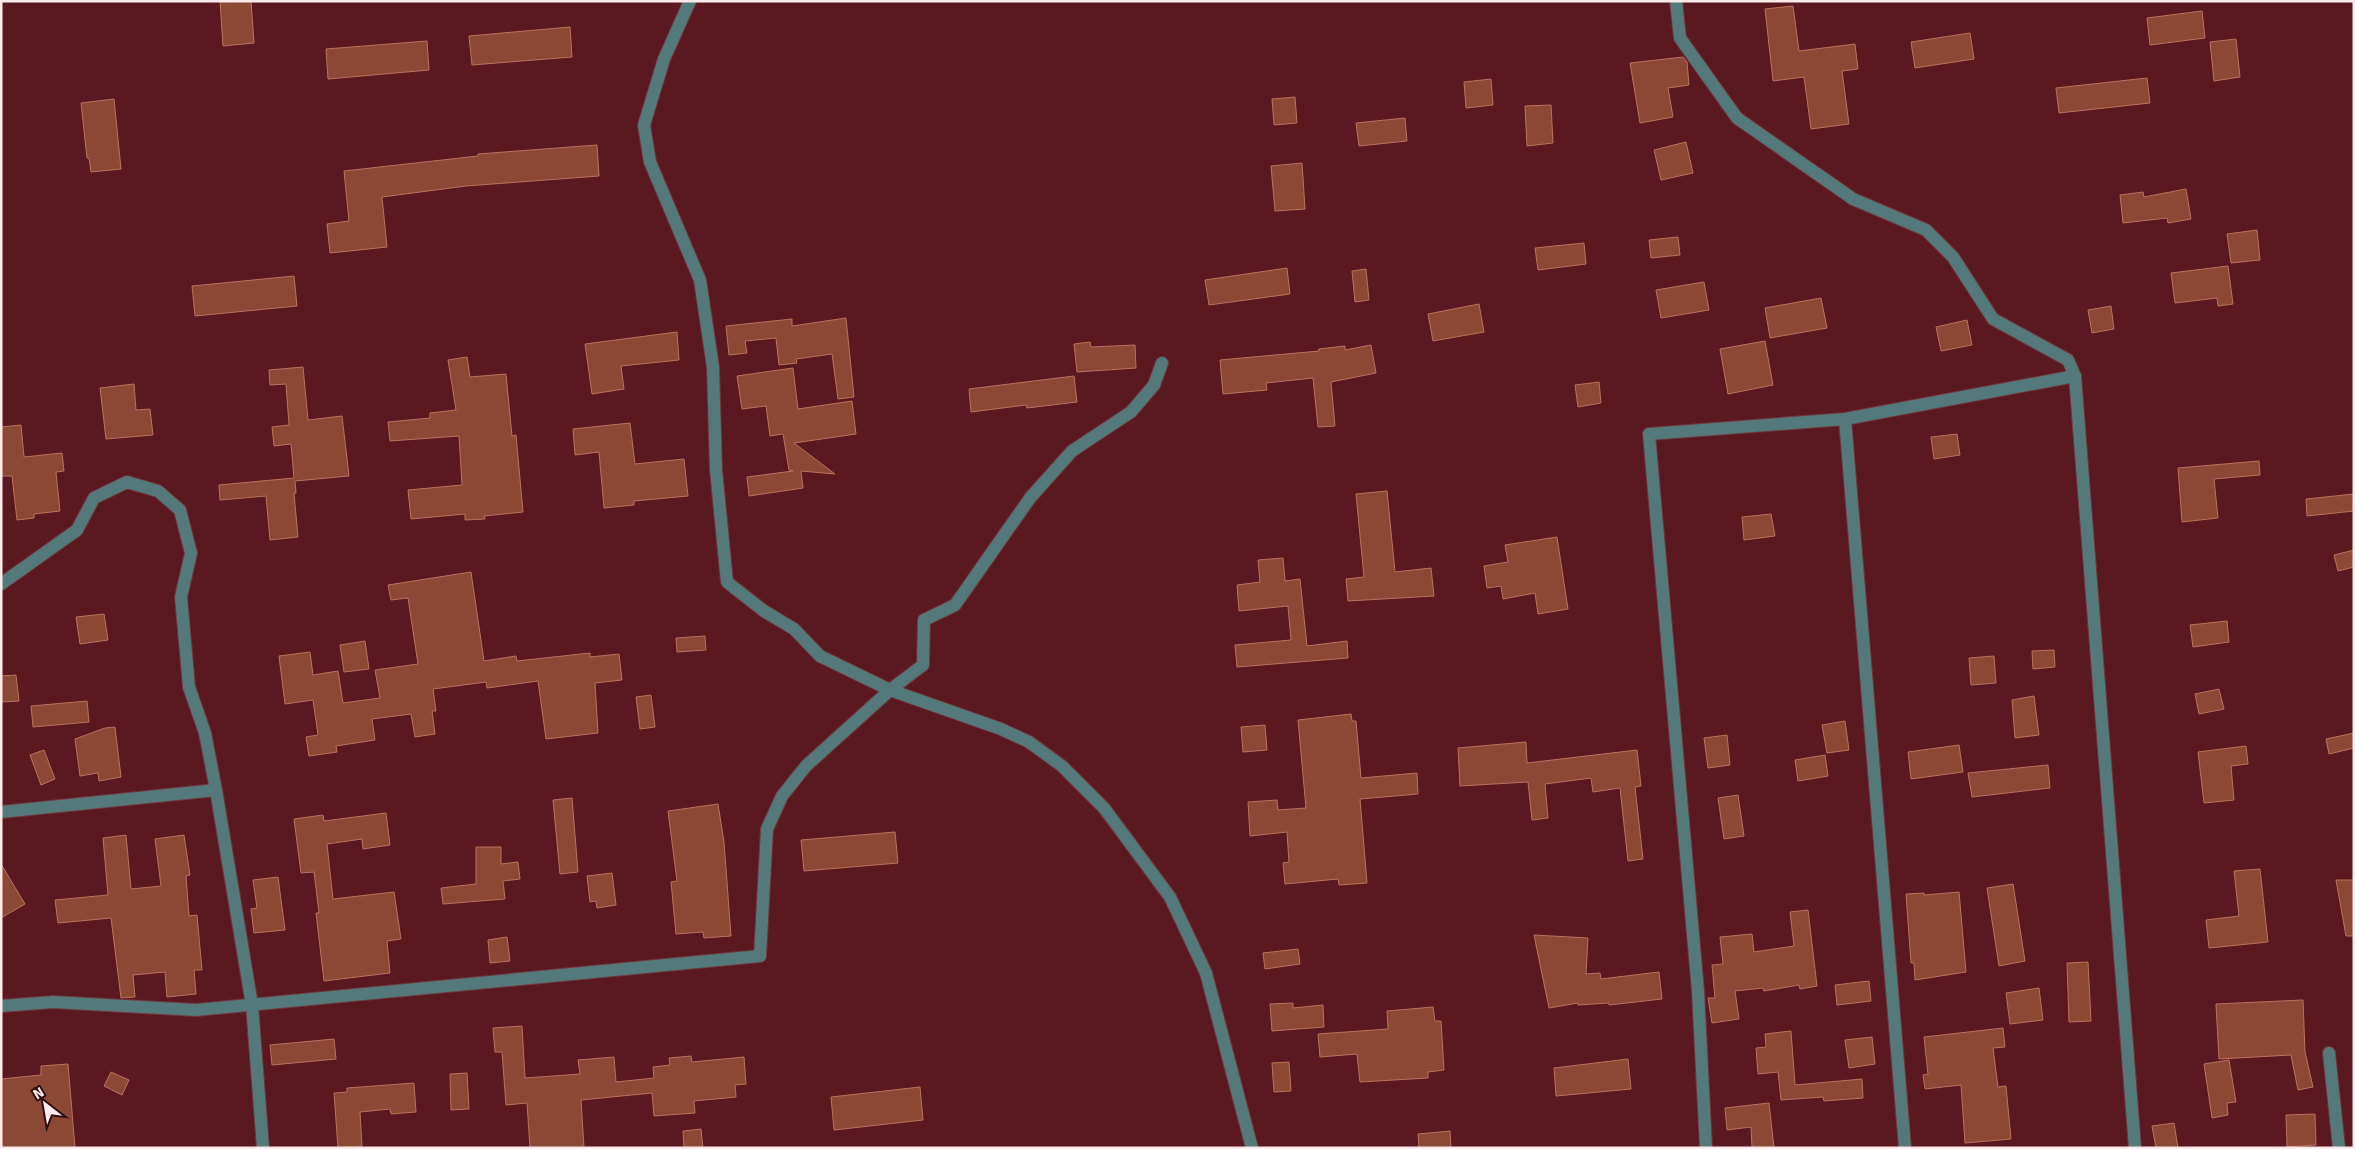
<svg xmlns="http://www.w3.org/2000/svg" width="2355" height="1149" font-family="Signika,sans-serif">
<style>
.building{fill:#8b4834;stroke:#bb735e}
.lines{fill:none;stroke-linecap:round;stroke-linejoin:round}
.minor-casing{stroke:#71363c;stroke-width:14}
.minor{stroke:#53797a;stroke-width:12}
</style>
<rect width="100%" height="100%" fill="#5a1820"/>
<g class="building">
<polygon points="220,1 251,1 254,43 223,46"/>
<polygon points="1793,6 1799,51 1855,44 1858,69 1842,71 1849,124 1811,129 1804,77 1773,81 1765,9"/>
<polygon points="2202,11 2205,38 2150,45 2147,18"/>
<polygon points="570,27 572,57 472,65 469,36"/>
<polygon points="1970,33 1974,59 1915,68 1911,42"/>
<polygon points="2236,39 2240,77 2214,81 2210,42"/>
<polygon points="427,41 429,70 328,79 326,49"/>
<polygon points="1683,57 1687,62 1689,85 1668,88 1673,117 1640,123 1630,63"/>
<polygon points="2147,78 2150,103 2059,113 2056,88"/>
<polygon points="1491,79 1493,105 1466,108 1464,82"/>
<polygon points="1295,97 1297,123 1274,125 1272,99"/>
<polygon points="114,99 121,169 91,172 89,158 87,158 81,103"/>
<polygon points="1551,105 1553,143 1527,146 1525,106"/>
<polygon points="1405,118 1407,141 1359,146 1356,123"/>
<polygon points="1686,142 1693,173 1661,180 1654,150"/>
<polygon points="597,145 599,176 466,186 382,197 387,247 330,253 327,224 349,221 344,171 478,156 478,154"/>
<polygon points="1302,163 1305,209 1275,211 1271,166"/>
<polygon points="2186,189 2191,219 2168,223 2167,218 2123,223 2120,195 2143,192 2144,197"/>
<polygon points="2257,230 2260,260 2231,263 2227,234"/>
<polygon points="1678,237 1680,255 1651,258 1649,240"/>
<polygon points="1584,243 1586,264 1538,270 1535,248"/>
<polygon points="2228,266 2233,304 2218,306 2217,298 2175,303 2171,273"/>
<polygon points="1287,268 1290,294 1209,305 1205,280"/>
<polygon points="1366,269 1369,300 1355,302 1352,271"/>
<polygon points="294,276 297,306 195,316 192,286"/>
<polygon points="1704,282 1709,310 1661,318 1656,290"/>
<polygon points="1821,298 1827,328 1770,338 1765,308"/>
<polygon points="1479,304 1484,332 1433,341 1428,314"/>
<polygon points="2111,306 2114,329 2092,333 2088,310"/>
<polygon points="846,318 854,397 838,399 832,354 796,359 797,363 779,365 776,338 745,341 747,353 729,355 726,326 792,319 792,326"/>
<polygon points="1967,320 1972,345 1941,351 1936,327"/>
<polygon points="677,332 679,360 621,366 624,389 592,394 585,344"/>
<polygon points="1765,341 1773,385 1728,394 1720,349"/>
<polygon points="1090,342 1091,347 1135,345 1136,368 1077,372 1074,344"/>
<polygon points="1371,345 1376,373 1331,382 1335,426 1318,427 1313,378 1266,383 1267,390 1223,394 1220,360 1319,351 1319,349 1345,346 1345,350"/>
<polygon points="467,357 470,377 506,374 512,436 516,435 523,512 484,516 485,519 465,520 465,514 411,519 408,490 462,485 459,436 390,441 388,422 430,418 430,413 456,410 448,360"/>
<polygon points="303,367 308,420 342,416 349,476 295,481 296,493 294,493 298,537 270,540 266,496 220,500 219,485 294,478 291,444 274,446 272,427 289,425 286,384 270,385 269,370"/>
<polygon points="793,368 798,409 852,401 856,434 794,443 835,474 801,471 803,488 749,496 747,477 793,471 789,470 783,434 770,436 766,406 742,409 737,376"/>
<polygon points="1074,376 1077,402 1027,408 1026,405 971,412 969,389"/>
<polygon points="1599,382 1601,403 1578,407 1575,385"/>
<polygon points="134,384 136,410 150,409 153,435 106,439 100,388"/>
<polygon points="630,423 635,464 684,459 688,496 634,501 634,505 604,508 599,452 575,455 573,429"/>
<polygon points="21,425 24,457 62,453 64,471 56,472 60,511 34,514 34,518 17,520 12,476 1,476 1,427"/>
<polygon points="1957,434 1960,455 1934,459 1931,437"/>
<polygon points="2259,461 2260,475 2214,479 2218,518 2182,522 2178,468"/>
<polygon points="1387,491 1395,572 1431,568 1434,596 1348,601 1346,579 1364,577 1356,494"/>
<polygon points="2354,494 2354,511 2307,516 2306,499"/>
<polygon points="1771,514 1775,536 1744,540 1742,517"/>
<polygon points="1557,537 1568,609 1538,614 1535,593 1503,599 1501,586 1487,588 1484,566 1508,562 1505,545"/>
<polygon points="2354,550 2354,567 2338,571 2334,555"/>
<polygon points="1283,558 1285,581 1300,579 1307,646 1347,641 1348,658 1237,667 1235,645 1291,640 1288,606 1239,611 1237,585 1260,582 1258,560"/>
<polygon points="471,572 484,661 516,656 517,661 590,653 590,657 619,654 622,680 595,683 598,733 546,739 538,681 487,688 486,682 433,689 436,711 432,711 435,734 415,737 411,714 372,719 375,740 336,746 337,752 309,756 306,737 318,735 313,700 285,704 279,656 310,652 313,675 338,671 343,703 380,698 375,670 418,664 408,598 391,600 388,585"/>
<polygon points="104,614 108,640 80,644 76,617"/>
<polygon points="2227,621 2229,642 2193,647 2190,625"/>
<polygon points="705,636 706,650 677,652 676,638"/>
<polygon points="365,641 369,669 344,672 340,645"/>
<polygon points="2054,650 2055,667 2033,669 2032,651"/>
<polygon points="1994,656 1996,683 1971,685 1969,658"/>
<polygon points="16,675 19,701 1,702 1,676"/>
<polygon points="2219,689 2224,709 2199,714 2195,694"/>
<polygon points="651,695 655,727 640,729 636,697"/>
<polygon points="2034,696 2039,735 2015,738 2012,700"/>
<polygon points="87,701 89,722 33,727 31,706"/>
<polygon points="1351,714 1352,721 1356,721 1361,778 1417,773 1418,794 1360,799 1367,883 1339,885 1338,879 1285,884 1283,863 1289,862 1287,832 1250,836 1248,802 1277,800 1278,810 1306,808 1298,720"/>
<polygon points="1845,721 1849,750 1827,753 1822,725"/>
<polygon points="1265,725 1267,750 1243,752 1241,727"/>
<polygon points="115,727 121,777 99,781 98,773 80,776 75,739 105,728"/>
<polygon points="2354,733 2354,748 2329,754 2326,739"/>
<polygon points="1727,735 1730,765 1708,768 1704,738"/>
<polygon points="1526,742 1527,763 1637,750 1641,786 1635,787 1643,859 1628,861 1620,788 1593,792 1591,778 1545,784 1548,818 1532,820 1528,782 1460,786 1458,748"/>
<polygon points="1959,745 1963,772 1911,779 1908,752"/>
<polygon points="2246,746 2248,764 2231,766 2234,800 2204,803 2198,752"/>
<polygon points="44,750 55,779 41,785 30,755"/>
<polygon points="1825,755 1828,776 1798,781 1795,760"/>
<polygon points="2048,765 2050,788 1972,797 1968,773"/>
<polygon points="1738,795 1744,836 1724,839 1718,798"/>
<polygon points="572,798 578,872 560,874 553,800"/>
<polygon points="718,804 724,842 731,936 704,938 703,932 676,934 671,882 677,881 668,811"/>
<polygon points="386,813 390,845 363,849 362,839 327,844 333,899 394,892 401,939 387,941 390,973 324,981 316,913 319,913 314,872 301,873 294,819 323,815 324,821"/>
<polygon points="895,832 898,863 804,871 801,840"/>
<polygon points="126,835 131,889 161,886 155,839 184,835 190,875 186,876 189,916 197,915 202,970 194,970 196,994 167,997 165,972 133,975 135,997 121,998 111,918 58,923 55,900 108,895 103,838"/>
<polygon points="476,847 501,847 501,864 518,862 520,879 503,881 505,899 443,904 441,888 476,884"/>
<polygon points="1,864 25,904 1,918"/>
<polygon points="2260,869 2268,942 2209,948 2206,920 2239,916 2234,871"/>
<polygon points="612,873 616,905 597,908 596,901 590,902 587,876"/>
<polygon points="278,877 285,930 254,933 251,909 257,908 253,880"/>
<polygon points="2336,880 2354,880 2354,936 2346,936"/>
<polygon points="2013,884 2025,961 1999,966 1987,888"/>
<polygon points="1959,892 1966,972 1915,980 1914,963 1911,963 1906,894 1924,893 1924,895"/>
<polygon points="1808,910 1817,986 1800,989 1799,985 1764,991 1763,988 1735,991 1739,1019 1712,1023 1708,998 1715,998 1712,965 1723,964 1720,937 1752,934 1754,952 1794,946 1790,912"/>
<polygon points="1534,935 1588,938 1586,974 1600,973 1601,979 1659,972 1662,999 1609,1005 1609,1003 1578,1005 1578,1003 1549,1008"/>
<polygon points="507,937 510,961 490,963 488,940"/>
<polygon points="1298,949 1300,964 1265,969 1263,953"/>
<polygon points="2088,962 2091,1021 2069,1022 2067,963"/>
<polygon points="1869,981 1871,1001 1837,1005 1835,985"/>
<polygon points="2039,988 2043,1020 2010,1024 2006,993"/>
<polygon points="2303,1000 2305,1052 2313,1087 2298,1090 2291,1055 2219,1059 2216,1004"/>
<polygon points="1293,1003 1293,1008 1323,1005 1324,1027 1272,1031 1270,1004"/>
<polygon points="1433,1007 1435,1021 1441,1021 1444,1070 1428,1072 1428,1078 1360,1082 1357,1054 1320,1057 1318,1034 1388,1029 1387,1011"/>
<polygon points="522,1026 525,1078 580,1074 578,1060 614,1057 616,1082 654,1078 653,1067 670,1065 669,1058 691,1056 692,1062 744,1057 746,1084 735,1085 736,1097 694,1101 695,1113 654,1116 652,1093 581,1100 584,1148 530,1148 527,1103 506,1105 502,1052 495,1052 493,1028"/>
<polygon points="2003,1028 2005,1047 1993,1048 1998,1087 2006,1086 2011,1139 1965,1143 1961,1085 1925,1089 1923,1075 1928,1074 1924,1037"/>
<polygon points="1791,1031 1795,1085 1862,1079 1863,1098 1824,1101 1823,1097 1781,1100 1778,1072 1758,1074 1756,1048 1766,1047 1765,1034"/>
<polygon points="1872,1037 1875,1064 1849,1068 1845,1040"/>
<polygon points="334,1039 336,1059 272,1065 270,1045"/>
<polygon points="1628,1059 1631,1089 1556,1096 1554,1068"/>
<polygon points="2229,1060 2236,1102 2227,1103 2228,1115 2212,1118 2204,1064"/>
<polygon points="1289,1062 1291,1091 1274,1092 1272,1063"/>
<polygon points="68,1064 75,1148 1,1148 1,1079 41,1075 41,1066"/>
<polygon points="111,1072 129,1080 122,1095 104,1086"/>
<polygon points="467,1073 469,1109 451,1110 450,1074"/>
<polygon points="414,1083 416,1112 391,1114 390,1109 360,1112 362,1146 338,1148 334,1093 347,1092 347,1088"/>
<polygon points="920,1087 923,1120 834,1130 831,1097"/>
<polygon points="1769,1103 1774,1148 1752,1148 1751,1127 1727,1130 1725,1108"/>
<polygon points="2315,1114 2316,1145 2287,1147 2286,1115"/>
<polygon points="2174,1123 2178,1148 2156,1148 2152,1126"/>
<polygon points="701,1129 703,1148 684,1148 683,1131"/>
<polygon points="1450,1131 1451,1148 1419,1148 1418,1134"/>
</g>
<g class="lines">
<g class="minor-casing">
<g id="minor">
<polyline points="690,1 664,59 644,125 650,162 700,280 713,367 716,470 727,582 764,611 794,629 820,656 890,690 1001,729 1029,742 1062,766 1104,808 1170,897 1206,973 1252,1148"/>
<polyline points="1676,1 1680,38 1737,118 1853,199 1926,230 1953,257 1993,319 2068,360 2075,376 2135,1148"/>
<polyline points="1845,419 1905,1148"/>
<polyline points="1,584 77,530 94,498 127,482 158,491 180,510 191,553 181,597 189,687 205,733 216,790 252,1005 263,1148"/>
<polyline points="1,812 216,790"/>
<polyline points="1,1006 53,1002 196,1010 760,956 767,829 782,796 806,766 890,690 923,665 924,620 955,605 1030,498 1072,451 1131,412 1154,385 1162,363"/>
<polyline points="2329,1053 2339,1148"/>
<polyline points="1706,1148 1698,991 1649,434 1845,419 2075,376"/>
</g>
</g>
<use href="#minor" class="minor"/>
</g>
<rect width="2355" height="1149" fill="none" stroke="#fdebeb" stroke-width="5"/>
<g transform="translate(45 1104) rotate(329)" stroke="#2e1012" stroke-width="4" paint-order="stroke">
<path d="M0-4L9 19L0 12L-9 19Z" fill="#fdebeb"/>
<text y="-8" font-size="14" font-weight="bold" text-anchor="middle" fill="#fdebeb">N</text>
</g>
</svg>
